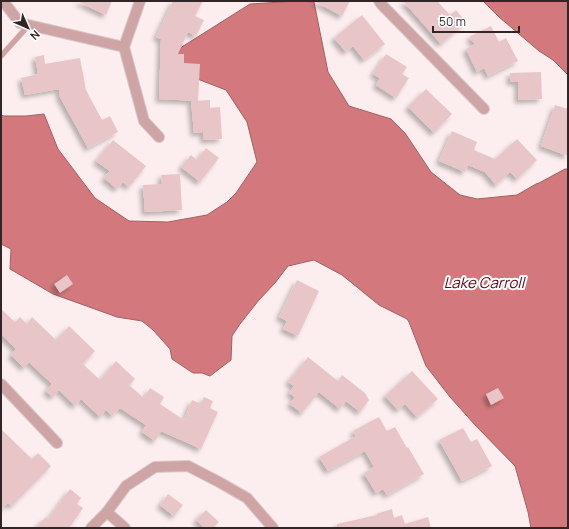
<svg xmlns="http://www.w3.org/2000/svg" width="569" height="529" font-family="Manrope,sans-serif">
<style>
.water{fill:#d3797d;stroke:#a36063;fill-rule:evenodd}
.building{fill:#e8c6c7;filter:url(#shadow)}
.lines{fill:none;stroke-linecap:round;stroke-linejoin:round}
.service-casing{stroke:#d8caca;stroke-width:6}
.minor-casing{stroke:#d8caca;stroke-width:12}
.service{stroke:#cfa4a5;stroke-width:5}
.minor{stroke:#cfa4a5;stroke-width:10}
.labels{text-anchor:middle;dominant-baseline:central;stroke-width:4;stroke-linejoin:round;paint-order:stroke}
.water-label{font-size:15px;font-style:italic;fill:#5c0719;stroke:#fff}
</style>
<defs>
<filter id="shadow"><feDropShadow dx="-3.5" dy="3.5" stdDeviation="2" flood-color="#0004"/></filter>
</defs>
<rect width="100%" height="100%" fill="#fceeee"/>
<g class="water">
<path d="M298,1L314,2L328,72L349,106L391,119L405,133L431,172L460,195L477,199L517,195L536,184L539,183L565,169H568V528H531L528,512L515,466L475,425L450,397L426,366L409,322L407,319L379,305L342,275L314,260L288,266L275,283L259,300L240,324L232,336L231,360L210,376L202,373H193L172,359L170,349L153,330L142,321L117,317L53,294L10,269L11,249L1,244V115L4,116H26L44,114L58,149L95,198L129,221L168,222L207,215L227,202L236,193L257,162L247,122L226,90L182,73L177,50L250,4ZM60,280L72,284L60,293L54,284Z"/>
<polygon points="483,1 568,1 568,75 553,60 539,51 499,17"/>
</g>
<g class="building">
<polygon points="77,1 112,1 106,15"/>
<polygon points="173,1 203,1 195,16 204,20 196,36 188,32 178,54 184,54 184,63 200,64 198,101 159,99 161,39 156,37"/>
<polygon points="314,1 350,1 342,16"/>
<polygon points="403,1 437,1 450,15 456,10 466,22 441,44"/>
<polygon points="362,15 385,44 364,60 353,46 346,52 334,38"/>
<polygon points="491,26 499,42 506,38 518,61 488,76 484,68 477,72 466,49 475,44 469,37"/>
<polygon points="386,54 407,67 402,74 409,78 396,98 376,85 380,78 373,74"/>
<polygon points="44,55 45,64 80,58 86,90 102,120 110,116 118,132 88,148 60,97 59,89 25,95 21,78 38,74 35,57"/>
<polygon points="541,72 542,99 518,100 518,82 510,82 510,73"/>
<polygon points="426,89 452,114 434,133 408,107"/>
<polygon points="210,100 210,108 220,107 222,139 204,140 203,132 194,133 191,101"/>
<polygon points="555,105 568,109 568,156 541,146"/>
<polygon points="452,131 477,142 474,150 495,159 517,139 537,160 517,179 510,172 496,185 485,172 468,165 465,172 439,161"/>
<polygon points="113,140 146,166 129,187 123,182 117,189 104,178 110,171 96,161"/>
<polygon points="206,148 219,158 200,182 181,167 191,155 197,160"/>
<polygon points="180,174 182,210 145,212 143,185 162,184 161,175"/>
<polygon points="67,275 73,284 60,293 54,284"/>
<polygon points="297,280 319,291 298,336 283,329 287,321 279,317"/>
<polygon points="1,309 15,322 20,317 27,324 32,317 56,340 69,326 95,351 83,364 100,380 116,361 135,379 129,385 144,398 150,388 164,397 160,404 184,420 192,400 201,404 204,397 213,401 210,408 218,412 201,449 161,431 155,441 142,432 146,425 120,408 112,416 106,410 100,417 81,399 75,406 59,390 53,397 46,391 52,384 29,362 24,368 11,355 16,349 1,334"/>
<polygon points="308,357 338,381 342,375 365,393 369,400 360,412 346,401 340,409 319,392 302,413 290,404 295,397 289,393 294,386 288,382"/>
<polygon points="412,371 438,399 417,417 405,404 398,410 385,396"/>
<polygon points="498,388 504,398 491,405 486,394"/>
<polygon points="379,417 387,431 395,427 407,448 408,447 424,474 387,495 383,489 376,493 364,473 374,467 365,451 328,471 319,457 356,436 353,431"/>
<polygon points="463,428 471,442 477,439 492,466 462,481 439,440"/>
<polygon points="1,429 32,459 38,453 51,466 12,506 8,503 1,510"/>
<polygon points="70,489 81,498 77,504 83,508 69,528 35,528 46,517 48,519"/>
<polygon points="168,494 183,505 174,516 160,505"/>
<polygon points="392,509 394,518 402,515 405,524 428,517 431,528 337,528 337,524 377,515 376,514"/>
<polygon points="206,510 219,522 213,528 204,528 196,520"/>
</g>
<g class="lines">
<g class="service-casing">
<polyline id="service" points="1,56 29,25"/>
</g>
<g class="minor-casing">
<g id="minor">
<polyline points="3,1 20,23 124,47"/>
<polyline points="140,1 124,47 144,121 159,137"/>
<polyline points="379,1 382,5 484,109"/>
<polyline points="1,384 57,443"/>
<polyline points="107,512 125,528"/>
<polyline points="91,528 107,512 126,486 155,467 188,466 219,482 247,498 273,528"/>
</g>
</g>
<use href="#service" class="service"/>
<use href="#minor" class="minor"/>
</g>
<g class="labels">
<g class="water-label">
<text x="484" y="282">Lake Carroll</text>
</g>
</g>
<rect width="569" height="529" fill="none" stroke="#322525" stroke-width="4"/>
<g transform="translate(28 28) rotate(135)" stroke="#ffffff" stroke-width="3" paint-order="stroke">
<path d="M0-3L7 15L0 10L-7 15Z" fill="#322525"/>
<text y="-6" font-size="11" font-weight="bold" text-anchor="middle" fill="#322525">N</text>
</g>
<path d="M433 26v6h86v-6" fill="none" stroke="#322525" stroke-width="2"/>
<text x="439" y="26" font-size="12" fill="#322525" stroke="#ffffff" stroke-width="3" paint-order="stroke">50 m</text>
</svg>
